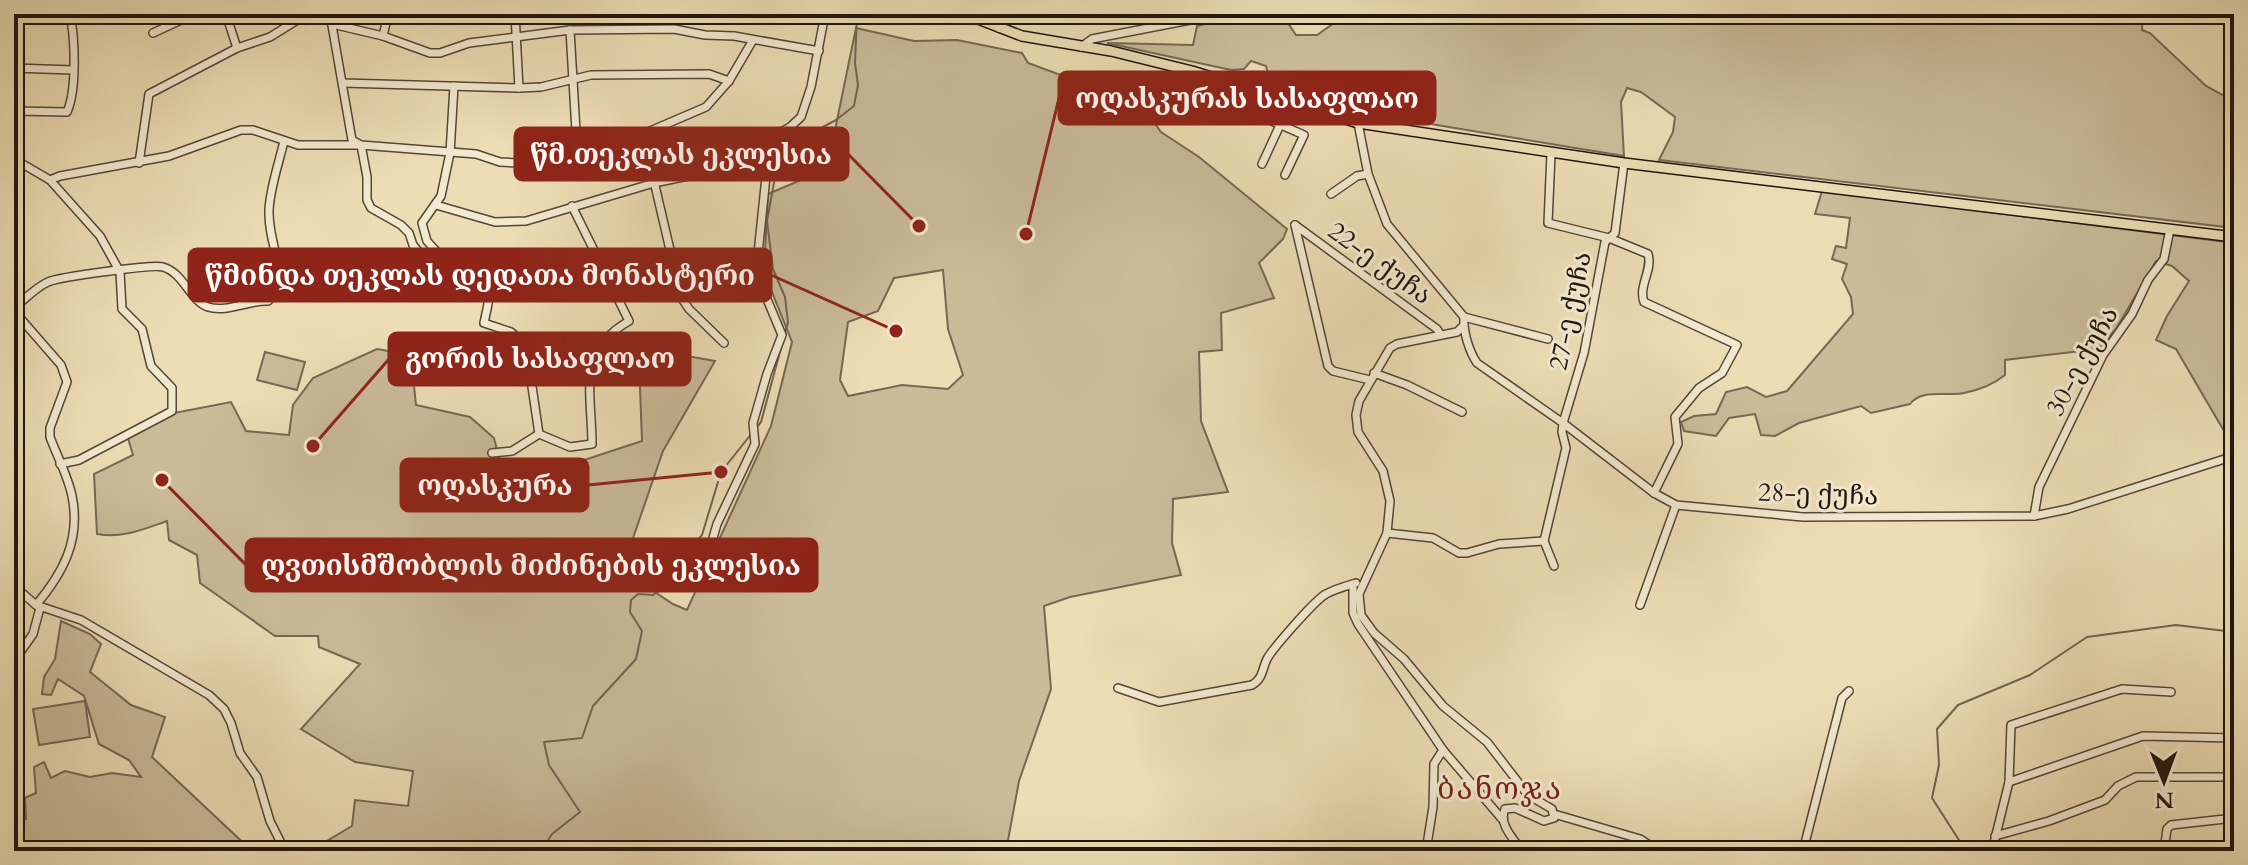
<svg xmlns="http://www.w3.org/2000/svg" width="2248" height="865" font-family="Cardo,'Noto Serif Georgian',serif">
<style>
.green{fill:#cabb99;stroke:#766854;stroke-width:2;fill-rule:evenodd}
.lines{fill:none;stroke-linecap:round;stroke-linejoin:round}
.stream{stroke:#726450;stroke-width:2}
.minor-casing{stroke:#544638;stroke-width:10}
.major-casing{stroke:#22140e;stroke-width:12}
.minor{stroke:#f3e9cf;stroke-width:7}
.major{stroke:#ecddb5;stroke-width:9}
.labels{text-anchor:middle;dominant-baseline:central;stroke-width:6;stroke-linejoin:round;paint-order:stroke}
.street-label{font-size:26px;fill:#22140e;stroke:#f3e9cf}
.quarter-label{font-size:30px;letter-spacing:2px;fill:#7a1f14;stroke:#f3e9cf}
.leader{fill:none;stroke:#8f2418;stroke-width:3}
.callout-dot{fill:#8f2418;stroke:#f3e9cf;stroke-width:3}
.callout{fill:#8f2418;stroke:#8f2418;stroke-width:3}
.callout-label{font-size:28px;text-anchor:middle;font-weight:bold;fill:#fff}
</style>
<rect width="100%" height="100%" fill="#ecddb5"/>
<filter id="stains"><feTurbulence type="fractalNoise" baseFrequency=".0025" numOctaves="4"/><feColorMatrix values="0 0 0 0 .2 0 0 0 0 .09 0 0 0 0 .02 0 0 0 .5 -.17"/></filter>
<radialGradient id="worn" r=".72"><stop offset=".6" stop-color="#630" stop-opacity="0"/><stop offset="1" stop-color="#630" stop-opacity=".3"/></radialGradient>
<g class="green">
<polygon points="1246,14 1282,14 1296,35 1317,35 1334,23 1335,14 2143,14 2142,30 2150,33 2206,86 2234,101 2234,228 1659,160 1673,132 1675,117 1641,92 1627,88 1621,102 1624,156 1358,112 1270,82 1266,66 1251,61 1244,69 1231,70 1107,43 1193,45 1197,26"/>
<path d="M856,28L914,41L957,40L1022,53L1028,63L1066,77L1135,109L1153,121L1161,132L1199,157L1287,229L1283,239L1259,263L1274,298L1221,313L1222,350L1199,352L1201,421L1228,492L1173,499L1172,543L1181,575L1070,597L1044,606L1051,689L1019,781L1006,851H310L352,826L355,800L408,806L413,771L355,762L301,729L360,664L319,647L318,636H275L200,583L197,555L169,540L167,521C144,529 121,539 97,534L94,474L133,455L127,435L169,414L231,402L246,431L289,435L293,405L313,378L377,349L411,355L416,405L470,417L494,438L502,470L536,465H569L642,441L639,361L676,354L715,361L663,451L622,570L673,604L687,610L771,426L792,342L764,272L768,194L827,169ZM943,270L948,329L963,375L948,389L902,385L848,396L840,380L848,322L878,311L894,278Z"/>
<path d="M1822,191L2234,243V448L2176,349L2156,340L2167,316L2189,281L2172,266L2156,261L2116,329L2098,349L2005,360V375C1994,384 1979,390 1964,393C1947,397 1922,388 1910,404L1871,413L1861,406L1799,423L1775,436L1761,435L1755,414L1729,418L1716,436L1684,431L1681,422L1694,416L1716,414L1726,392L1747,387L1766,397L1787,391L1853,314L1851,297L1842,279L1847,264L1832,259L1836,246L1846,248L1850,218L1815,214Z"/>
<polygon points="265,352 305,362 297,390 257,380"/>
<polygon points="61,621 90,634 101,644 90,672 131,705 165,717 152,757 252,851 35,851 14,847 14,822 26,819 25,798 36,793 34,767 44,762 51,778 65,771 90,777 112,773 141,777 129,760 99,744 84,696 58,679 51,695 42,694 44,677 55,659"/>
<polygon points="85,701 90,737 39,745 33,709"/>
</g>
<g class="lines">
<g class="stream">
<polyline points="756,428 761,422 788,322 785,297 773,269 767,221 780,150 836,120 854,106 858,85 855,63 857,14"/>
<polyline points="541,851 552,834 580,812 549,765 544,742 582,738 593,706 636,659 642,631 630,612 631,600 638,594 653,595 675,579 683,558 702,535 721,472 752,433"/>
<polyline points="1966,851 1932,798 1939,765 1937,729 1958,705 2030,675 2087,637 2176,625 2234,632"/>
</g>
<g class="minor-casing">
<g id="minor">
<polyline points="226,14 237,48"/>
<path d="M330,14L352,140L361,145L367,177V200L371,208L401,225L409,233L413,245L423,257L482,277C494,291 487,307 484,323L511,332L526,346L539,434"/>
<polyline points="515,14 519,88"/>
<polyline points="993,14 999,28"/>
<polyline points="332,24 383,36 430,53 440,53 469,43 570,30 674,29 705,35 734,36 819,51"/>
<polyline points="570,30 577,148"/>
<polyline points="153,33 194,14"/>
<polyline points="383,36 388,14"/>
<polyline points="1081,47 1092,39 1221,14"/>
<polyline points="14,68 73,70"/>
<polyline points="1192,71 1180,104 1221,118 1226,102"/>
<polyline points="1216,79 1215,88 1221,99 1304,135 1285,175"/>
<polyline points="343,83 519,88 541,87 591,75 709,74 729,81"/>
<polyline points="1126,88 1149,100 1180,104"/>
<path d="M14,111L67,112C77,90 75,38 70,14"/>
<path d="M1358,123L1368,174L1387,224L1464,317C1463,332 1469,351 1477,363L1563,423L1654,493L1676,505L1803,517L2034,516L2068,509L2234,456"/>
<polyline points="643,134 681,297 689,309 724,343"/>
<path d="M1551,154L1548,223L1609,238L1648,254C1653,270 1638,286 1644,302L1737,345L1722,373L1699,388L1675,417L1678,444L1654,493"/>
<polyline points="14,159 50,180 60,176 169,156 241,130 253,130 298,145 361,145 476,154 500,162 518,163 643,134 706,107 729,81 753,40"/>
<polyline points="139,163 149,94 237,48 270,37 307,14"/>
<polyline points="1262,164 1280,125"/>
<polyline points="50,180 100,236 120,272 122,309 142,329 151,366 172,388 172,411 79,460 60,464"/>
<polyline points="1331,194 1357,176 1368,174"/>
<polyline points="436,205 495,222 526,221 654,183 712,171 790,127 801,117 811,87 825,14"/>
<polyline points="1295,225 1328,366 1333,371 1370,380"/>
<polyline points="1295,225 1437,329 1440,334"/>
<polyline points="447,263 427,241 422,223 441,196 450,153 454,86"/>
<path d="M14,308C24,300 36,287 48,282C58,277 154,264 163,267C184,273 190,301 208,307C227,313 248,300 268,301L282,287C280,261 268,236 269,210C270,188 279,163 284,141"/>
<path d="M14,311L61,365L67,382L50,428V437C57,456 68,476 72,496C81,540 63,573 36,605"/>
<polyline points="1464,317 1548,339"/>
<path d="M1463,326L1457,332L1397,344L1390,348L1359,401L1356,415L1358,432L1383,471L1390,501L1387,533L1359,594L1361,615L1374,633L1404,659L1443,706L1487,742L1528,795L1552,809L1554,818L1544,821L1515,808L1505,809C1498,824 1513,838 1522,851"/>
<polyline points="1374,373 1407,385 1462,412"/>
<path d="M539,434L570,447L592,444C592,394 576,351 629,321L572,206"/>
<polyline points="492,453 512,451 539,434"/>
<polyline points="2034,516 2039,487 2103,355 2132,314 2148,280 2164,259 2170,229"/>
<polyline points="1387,533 1433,538 1459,553 1467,553 1499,544 1544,541 1554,566"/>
<polyline points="713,538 717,524 755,444 753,423 767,374 782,335 756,273 767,167 763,142"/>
<polyline points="1544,541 1566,448 1562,432 1563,423 1584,353 1605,242 1615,233 1624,163"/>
<polyline points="1353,584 1353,613 1358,624 1443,750 1434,764 1433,807 1426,851"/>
<polyline points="14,586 36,605 81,620 209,695 224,709 231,723 240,753 257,777 270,821 285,851"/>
<polyline points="1640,605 1676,505"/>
<polyline points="14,661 33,634 40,608"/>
<path d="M1118,688L1159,702L1252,685C1263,679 1262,669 1267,659C1273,648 1316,599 1326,594C1335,589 1346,586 1356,583"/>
<polyline points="1443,750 1502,819"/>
<polyline points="2009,782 2143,736 2234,738"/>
<polyline points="1554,814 1640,839 1658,851"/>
<polyline points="1995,836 2049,821 2105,800 2118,786 2136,777 2234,777"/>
<polyline points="1803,851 1842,698 1849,691"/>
<polyline points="1992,851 2009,782 2011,725 2122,689 2171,692"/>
<polyline points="2138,851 2162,847 2165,844 2167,829 2171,825 2234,818"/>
</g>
</g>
<g class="major-casing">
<polyline id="major" points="965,14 1022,36 1111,51 1192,71 1358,123 1624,163 2234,237"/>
</g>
<use href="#minor" class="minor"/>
<use href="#major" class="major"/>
</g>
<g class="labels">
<g class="street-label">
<text transform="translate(1380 263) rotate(36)">22-ე ქუჩა</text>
<text transform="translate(1570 311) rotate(-78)">27-ე ქუჩა</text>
<text transform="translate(2082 361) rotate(-61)">30-ე ქუჩა</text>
<text transform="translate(1818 494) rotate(2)">28-ე ქუჩა</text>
</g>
<g class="quarter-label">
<text x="1500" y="789">ბანოჯა</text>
</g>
</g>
<path class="leader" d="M1026 234L1059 98M919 226L848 154M896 331L771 275M313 446L389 359M721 472L588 485M162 480L246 565"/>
<g class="callout-dot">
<circle cx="1026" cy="234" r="8"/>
<circle cx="919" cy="226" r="8"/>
<circle cx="896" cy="331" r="8"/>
<circle cx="313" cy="446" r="8"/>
<circle cx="721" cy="472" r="8"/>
<circle cx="162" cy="480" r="8"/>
</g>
<g class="callout">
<rect x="1059" y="72" width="376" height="52" rx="8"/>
<rect x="515" y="128" width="333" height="52" rx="8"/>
<rect x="189" y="249" width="582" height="52" rx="8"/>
<rect x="389" y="333" width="301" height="52" rx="8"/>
<rect x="401" y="459" width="187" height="52" rx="8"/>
<rect x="246" y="539" width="571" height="52" rx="8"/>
</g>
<g class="callout-label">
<text x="1247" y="108">ოღასკურას სასაფლაო</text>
<text x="681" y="164">წმ.თეკლას ეკლესია</text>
<text x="480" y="285">წმინდა თეკლას დედათა მონასტერი</text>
<text x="540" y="368">გორის სასაფლაო</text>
<text x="495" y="495">ოღასკურა</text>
<text x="531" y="575">ღვთისმშობლის მიძინების ეკლესია</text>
</g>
<rect width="2248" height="865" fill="none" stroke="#ecddb5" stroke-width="48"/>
<rect x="16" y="16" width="2216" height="833" fill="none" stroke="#22140e" stroke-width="4"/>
<rect x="24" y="24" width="2200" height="817" fill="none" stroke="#22140e" stroke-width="2"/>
<g transform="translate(2164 781) rotate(179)" stroke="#f3e9cf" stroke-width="6" paint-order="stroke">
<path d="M0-6L14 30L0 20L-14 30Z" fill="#22140e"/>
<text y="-12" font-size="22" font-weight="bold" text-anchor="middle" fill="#22140e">N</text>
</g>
<rect width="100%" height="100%" filter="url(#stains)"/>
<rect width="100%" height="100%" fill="url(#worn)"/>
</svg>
